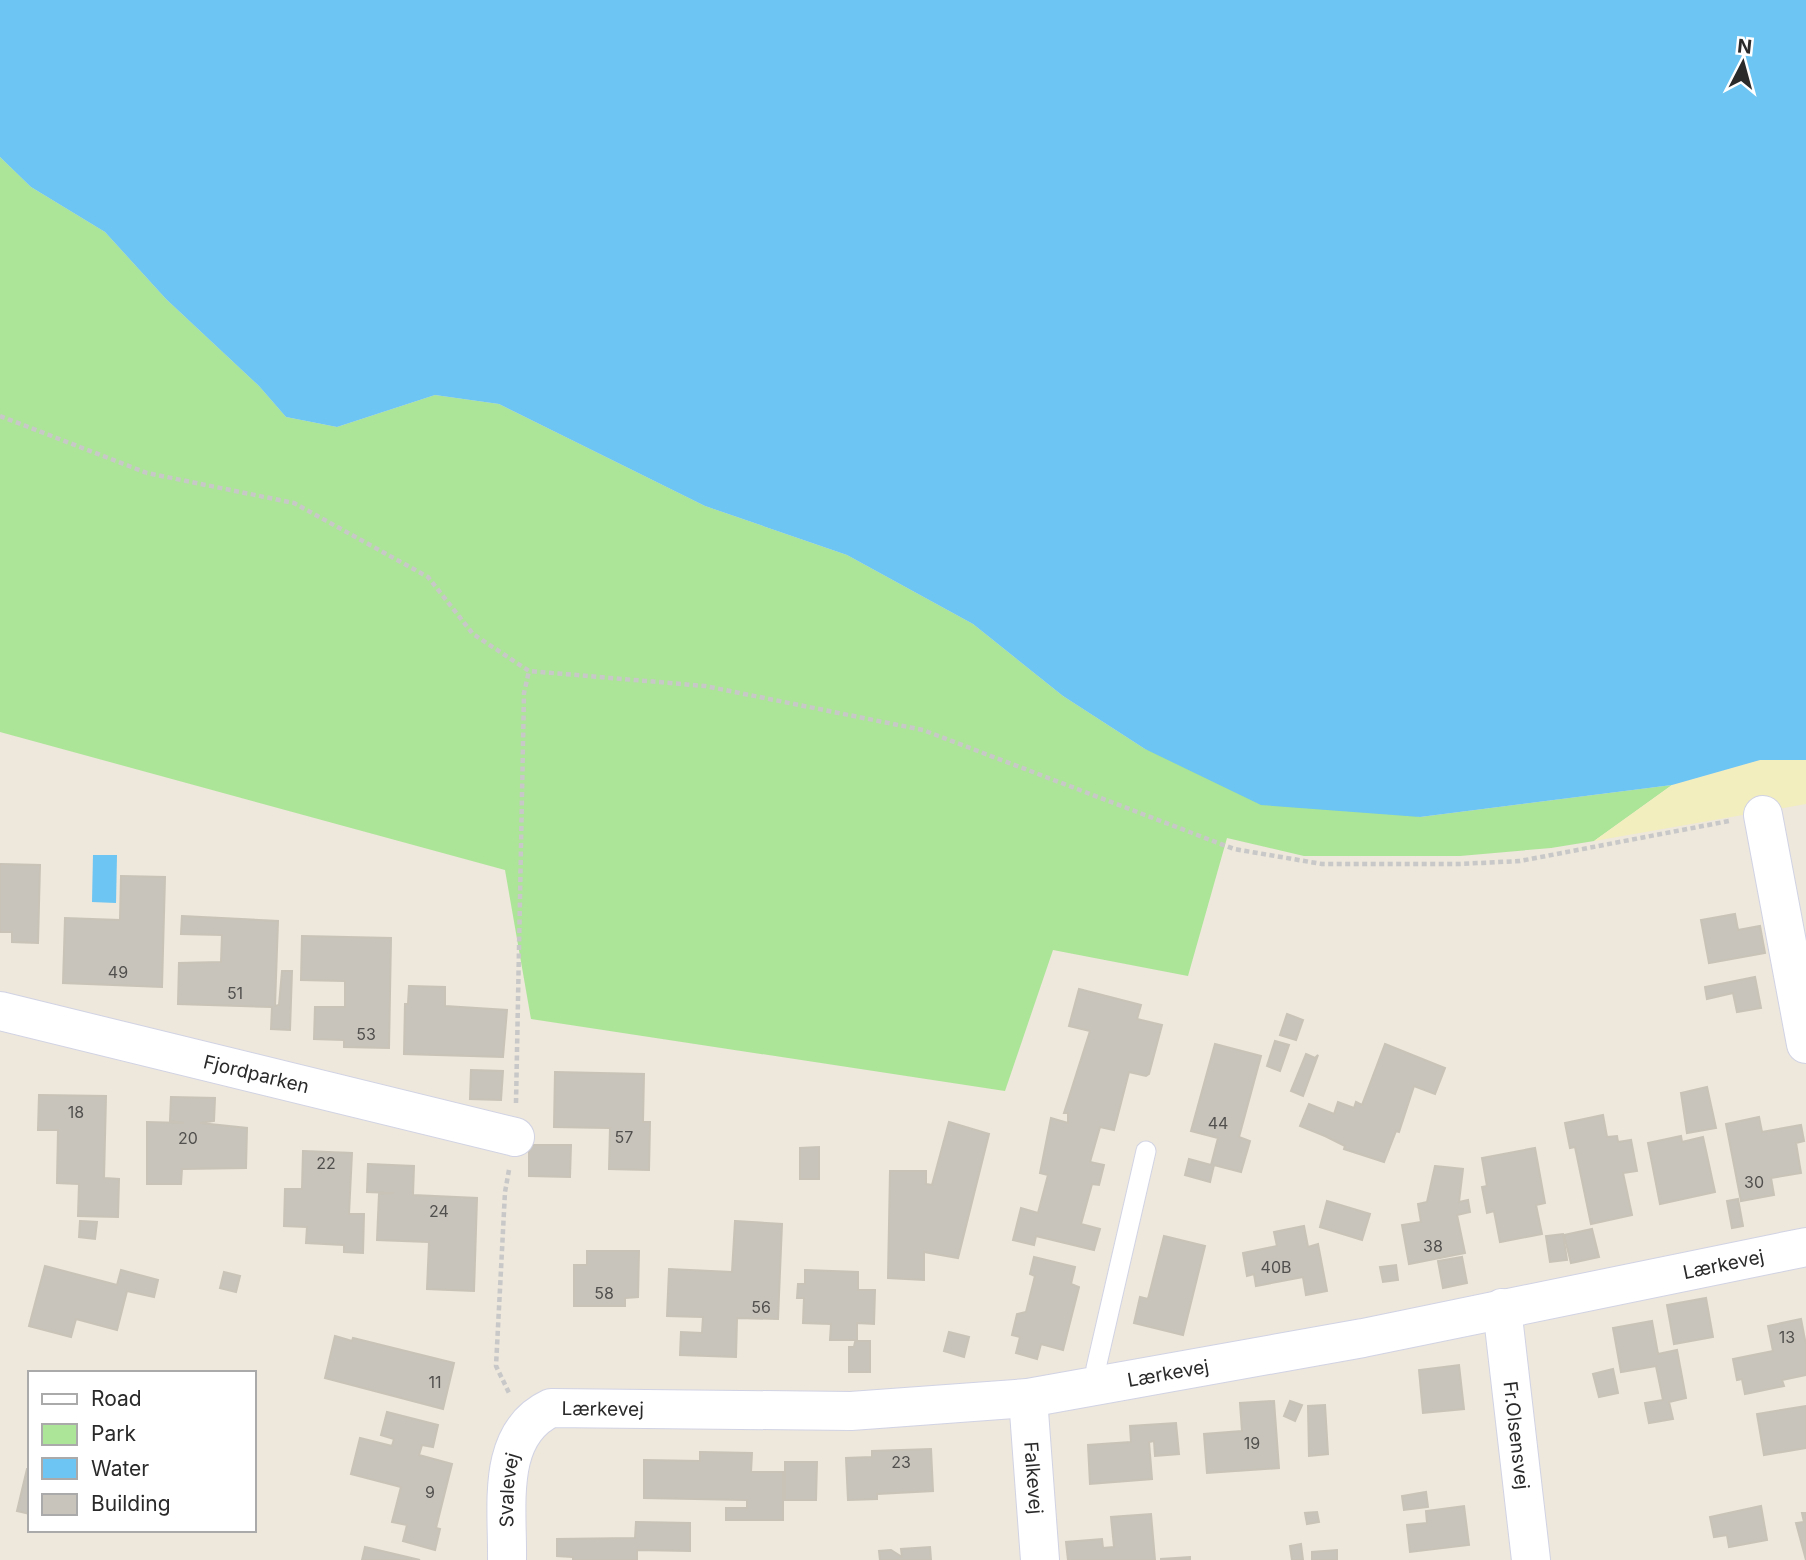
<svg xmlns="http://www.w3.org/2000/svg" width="1806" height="1560" font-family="Inter,sans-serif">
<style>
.green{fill:#ace597}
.sand{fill:#f3eebe}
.water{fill:#6cc5f2}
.building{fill:#c8c4bc;stroke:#c8c3b6;stroke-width:2}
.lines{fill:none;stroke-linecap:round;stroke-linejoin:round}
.lane-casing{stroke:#d1d3e4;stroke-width:21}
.street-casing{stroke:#d1d3e4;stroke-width:40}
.path{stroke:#c8c8c8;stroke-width:4.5;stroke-dasharray:5 3.5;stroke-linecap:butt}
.lane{stroke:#fff;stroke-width:19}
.street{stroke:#fff;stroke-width:38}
.labels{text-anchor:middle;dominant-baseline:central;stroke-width:5;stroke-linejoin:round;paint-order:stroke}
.number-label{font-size:16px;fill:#52504e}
.street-label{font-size:19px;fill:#2a2a2a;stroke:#fff}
</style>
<rect width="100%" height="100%" fill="#ede7dc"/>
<polygon class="green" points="0,157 31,187 105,232 166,299 259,386 286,417 337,427 435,395 499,404 705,506 847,555 973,624 1063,696 1145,749 1420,817 1672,785 1594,841 1551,848 1460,856 1304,856 1227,838 1188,976 1053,950 1005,1091 531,1019 505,870 0,732"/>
<polygon class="sand" points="1760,760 1806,760 1806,804 1594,841 1672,785"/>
<g class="water">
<polygon points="0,0 1806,0 1806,760 1760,760 1672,785 1420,817 1261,805 1145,749 1063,696 973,624 847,555 705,506 499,404 435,395 337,427 286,417 259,386 166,299 105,232 31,187 0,157"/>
<polygon points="93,855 117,855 116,903 92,902"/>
</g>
<g class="building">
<polygon points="0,864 40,865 38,943 12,942 12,932 0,932"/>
<polygon points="121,876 165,877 162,987 63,983 65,918 120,920"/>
<polygon points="1735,914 1738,930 1760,926 1765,953 1709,963 1701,920"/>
<polygon points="182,916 278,921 275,1006 279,1005 282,971 292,971 290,1030 271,1029 272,1007 178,1004 179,963 221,962 222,935 181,934"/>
<polygon points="302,936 391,938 389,1048 344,1047 344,1040 314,1039 315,1007 345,1007 345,981 301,980"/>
<polygon points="1755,977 1761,1008 1737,1012 1733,993 1707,999 1705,987"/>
<polygon points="409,986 445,987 445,1006 507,1010 503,1057 404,1054 405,1004 408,1004"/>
<polygon points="1079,989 1141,1005 1137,1019 1162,1025 1149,1074 1146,1076 1129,1072 1114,1130 1100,1127 1090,1162 1104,1165 1099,1185 1092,1184 1081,1224 1100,1229 1094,1250 1036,1236 1034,1245 1013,1240 1021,1208 1038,1213 1048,1175 1040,1173 1051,1118 1068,1123 1068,1113 1064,1113 1090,1031 1069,1026"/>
<polygon points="1287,1014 1303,1020 1296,1040 1280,1035"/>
<polygon points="1275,1041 1289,1045 1280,1071 1267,1066"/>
<polygon points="1215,1044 1261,1056 1239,1137 1250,1141 1241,1172 1214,1165 1210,1182 1185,1175 1189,1159 1211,1165 1218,1138 1191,1131"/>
<polygon points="1385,1044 1445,1068 1435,1094 1414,1086 1399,1132 1396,1131 1384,1162 1344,1149 1345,1146 1325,1136 1300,1126 1309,1104 1334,1114 1338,1102 1354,1108 1356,1102 1362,1105"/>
<polygon points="1306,1054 1315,1058 1318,1055 1303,1096 1291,1091"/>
<polygon points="471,1070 503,1071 501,1100 470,1099"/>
<polygon points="555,1072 644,1074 643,1122 650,1122 649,1170 609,1169 610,1128 554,1127"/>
<polygon points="1707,1087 1716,1128 1687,1133 1681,1093"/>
<polygon points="39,1095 106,1096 104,1178 119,1179 118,1217 78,1216 79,1184 57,1183 58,1130 38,1130"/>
<polygon points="171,1097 215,1098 214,1121 200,1123 247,1128 246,1168 182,1169 181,1184 147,1184 147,1122 184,1123 170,1121"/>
<polygon points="1603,1115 1607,1137 1617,1136 1618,1142 1631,1140 1637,1171 1623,1173 1632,1215 1591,1224 1575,1147 1570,1148 1565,1123"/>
<polygon points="1759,1117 1762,1132 1801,1125 1804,1141 1796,1143 1801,1173 1771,1178 1774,1195 1741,1201 1726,1124"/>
<polygon points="949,1122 989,1134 958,1258 924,1252 924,1280 888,1278 890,1171 926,1171 926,1184 932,1185"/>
<polygon points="1681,1136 1682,1142 1703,1137 1715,1192 1660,1204 1648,1143"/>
<polygon points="529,1145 571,1145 570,1177 529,1176"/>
<polygon points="819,1147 819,1179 800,1179 800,1148"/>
<polygon points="1535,1148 1545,1203 1536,1205 1542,1234 1500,1242 1494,1211 1487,1213 1482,1187 1487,1186 1482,1158"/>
<polygon points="303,1151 352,1153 349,1214 364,1214 363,1253 344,1252 344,1245 306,1243 307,1227 284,1226 285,1189 302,1189"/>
<polygon points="368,1164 414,1166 413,1195 477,1198 474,1291 427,1289 429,1242 377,1240 379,1194 394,1193 367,1192"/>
<polygon points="1435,1166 1463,1169 1459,1202 1468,1200 1470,1212 1457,1215 1465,1253 1409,1264 1402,1225 1421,1222 1418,1204 1427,1202"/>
<polygon points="1738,1199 1743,1226 1732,1228 1727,1201"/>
<polygon points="1327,1201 1370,1214 1362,1240 1320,1227"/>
<polygon points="80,1221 97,1222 95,1239 79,1237"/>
<polygon points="735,1221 782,1224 778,1319 737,1318 736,1357 680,1355 681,1332 702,1333 703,1317 667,1316 669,1269 732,1272"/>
<polygon points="1304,1226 1308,1247 1318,1244 1327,1291 1306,1295 1303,1277 1256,1286 1254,1274 1247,1276 1243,1253 1277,1246 1274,1232"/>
<polygon points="1592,1229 1599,1257 1571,1263 1564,1235"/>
<polygon points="1563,1234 1567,1260 1550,1262 1546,1236"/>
<polygon points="1164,1236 1205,1246 1183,1335 1134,1323 1140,1297 1148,1299"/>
<polygon points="587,1251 639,1251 638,1297 625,1298 625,1306 574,1306 574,1265 587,1265"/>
<polygon points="1034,1257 1075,1267 1071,1284 1079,1287 1063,1350 1041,1344 1037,1359 1016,1353 1020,1337 1012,1335 1017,1314 1026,1312 1035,1276 1030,1274"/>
<polygon points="1462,1257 1467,1283 1443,1288 1438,1261"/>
<polygon points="1396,1265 1398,1280 1383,1282 1380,1267"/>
<polygon points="45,1266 117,1285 121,1270 158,1280 154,1297 127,1291 117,1330 76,1319 71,1337 29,1326"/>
<polygon points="805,1270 858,1272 858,1290 875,1290 874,1324 857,1323 857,1340 830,1340 831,1324 803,1323 804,1298 797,1298 798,1284 805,1284"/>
<polygon points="224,1272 240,1276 236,1292 220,1288"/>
<polygon points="1706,1298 1713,1337 1674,1344 1667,1305"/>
<polygon points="1801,1319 1806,1345 1806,1375 1782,1380 1784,1386 1745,1394 1742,1379 1737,1380 1733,1359 1773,1351 1768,1326"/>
<polygon points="1652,1321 1658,1354 1677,1350 1686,1398 1669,1402 1673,1419 1649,1423 1645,1403 1663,1400 1656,1366 1621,1372 1613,1328"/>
<polygon points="949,1332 969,1337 964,1357 944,1351"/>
<polygon points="335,1336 352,1341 353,1338 454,1363 443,1409 325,1378"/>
<polygon points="870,1341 870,1372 849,1372 849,1347 854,1347 855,1342 858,1341"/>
<polygon points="1459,1365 1464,1409 1423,1413 1419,1370"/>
<polygon points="1613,1369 1618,1393 1599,1397 1593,1374"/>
<polygon points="1274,1401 1279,1468 1207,1473 1204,1434 1242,1431 1240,1403"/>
<polygon points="1290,1401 1302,1405 1295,1421 1284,1416"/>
<polygon points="1325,1405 1328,1454 1309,1456 1308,1406"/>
<polygon points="1806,1406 1806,1448 1764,1455 1757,1414"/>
<polygon points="387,1412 438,1425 433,1447 422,1445 419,1455 452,1464 436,1528 440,1529 435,1550 403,1541 407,1525 392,1522 401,1487 351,1474 360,1438 392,1446 394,1439 381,1435"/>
<polygon points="1176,1423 1179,1454 1155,1456 1154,1441 1149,1442 1152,1479 1090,1484 1088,1445 1131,1442 1130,1426"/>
<polygon points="931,1449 933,1491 877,1494 877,1499 848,1500 846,1458 872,1457 872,1451"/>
<polygon points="700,1452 752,1453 751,1472 783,1472 783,1520 726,1520 726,1508 747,1508 747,1500 644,1498 644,1460 700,1461"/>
<polygon points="785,1462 817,1462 816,1500 785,1500"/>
<polygon points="27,1469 30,1469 30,1514 17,1511"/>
<polygon points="1426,1492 1428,1507 1404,1510 1402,1496"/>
<polygon points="1464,1506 1469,1545 1410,1552 1407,1525 1427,1523 1426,1511"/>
<polygon points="1761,1506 1767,1540 1729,1547 1727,1535 1714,1537 1710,1517"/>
<polygon points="1317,1512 1319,1522 1307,1524 1305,1513"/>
<polygon points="1802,1513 1806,1513 1806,1560 1796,1523 1804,1522"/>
<polygon points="1151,1514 1155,1560 1068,1560 1066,1542 1102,1539 1103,1548 1114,1547 1111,1517"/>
<polygon points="636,1522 690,1523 690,1551 637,1550 637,1560 573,1560 573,1557 557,1556 557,1539 635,1538"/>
<polygon points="1301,1544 1303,1560 1292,1560 1290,1546"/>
<polygon points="365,1547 420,1560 362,1560"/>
<polygon points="930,1547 931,1560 880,1560 879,1551 891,1550 902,1557 901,1549"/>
<polygon points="1337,1550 1337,1560 1312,1560 1312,1552"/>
<polygon points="1190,1557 1190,1560 1161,1560 1161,1559"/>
</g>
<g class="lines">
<g class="lane-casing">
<polyline id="lane" points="1098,1387 1096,1368 1146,1151"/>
</g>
<g class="street-casing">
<g id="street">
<polyline points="1763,815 1806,1044"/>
<path id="s1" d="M0,1011L515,1137"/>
<path id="s2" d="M1502,1308L1531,1560"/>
<path id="s3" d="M1028,1398L1040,1560"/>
<path id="s4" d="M507,1560C508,1508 495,1434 551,1408L851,1411L1028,1398L1363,1338L1806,1247"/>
</g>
</g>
<g class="path">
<polyline points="0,416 147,473 294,503 428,577 473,634 529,671 705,686 923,730 1234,849 1322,864 1460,864 1520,861 1729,821"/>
<polyline points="516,1103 524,693 529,671"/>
<polyline points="509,1170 505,1192 496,1366 510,1395"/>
</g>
<use href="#lane" class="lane"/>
<use href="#street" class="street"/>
</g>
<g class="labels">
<g class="number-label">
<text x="118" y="972">49</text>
<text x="235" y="993">51</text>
<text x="366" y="1034">53</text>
<text x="76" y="1112">18</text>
<text x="1218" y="1123">44</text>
<text x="624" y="1137">57</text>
<text x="188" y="1138">20</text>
<text x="326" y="1163">22</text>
<text x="1754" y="1182">30</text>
<text x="439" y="1211">24</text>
<text x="1433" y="1246">38</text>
<text x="1276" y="1267">40B</text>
<text x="604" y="1293">58</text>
<text x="761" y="1307">56</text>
<text x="1787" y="1337">13</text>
<text x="435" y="1382">11</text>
<text x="1252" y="1443">19</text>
<text x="901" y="1462">23</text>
<text x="430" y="1492">9</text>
</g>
<g class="street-label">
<text stroke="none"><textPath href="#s1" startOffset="264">Fjordparken</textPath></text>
<text stroke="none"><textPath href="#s4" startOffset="1354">Lærkevej</textPath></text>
<text stroke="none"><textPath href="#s4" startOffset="788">Lærkevej</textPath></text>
<text stroke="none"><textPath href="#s4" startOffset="220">Lærkevej</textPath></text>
<text stroke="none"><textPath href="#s2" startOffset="128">Fr.Olsensvej</textPath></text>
<text stroke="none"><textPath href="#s3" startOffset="80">Falkevej</textPath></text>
<text stroke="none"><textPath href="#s4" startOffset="70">Svalevej</textPath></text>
</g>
</g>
<rect x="28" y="1371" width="228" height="161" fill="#ffffff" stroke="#aaaaaa" stroke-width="2"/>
<rect x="42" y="1394" width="35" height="10" fill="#ffffff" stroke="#aaaaaa" stroke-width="2"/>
<text x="91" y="1406" font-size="21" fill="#2a2a2a">Road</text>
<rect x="42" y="1424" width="35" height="21" fill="#ace597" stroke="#aaaaaa" stroke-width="2"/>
<text x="91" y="1441" font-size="21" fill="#2a2a2a">Park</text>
<rect x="42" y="1458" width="35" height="21" fill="#6cc5f2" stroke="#aaaaaa" stroke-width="2"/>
<text x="91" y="1476" font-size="21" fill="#2a2a2a">Water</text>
<rect x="42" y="1494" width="35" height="21" fill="#c8c4bc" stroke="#aaaaaa" stroke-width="2"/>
<text x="91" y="1511" font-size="21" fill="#2a2a2a">Building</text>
<g transform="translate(1743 63) rotate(6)" stroke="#ffffff" stroke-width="5" paint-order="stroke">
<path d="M0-5L12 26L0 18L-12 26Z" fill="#2a2a2a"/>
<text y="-10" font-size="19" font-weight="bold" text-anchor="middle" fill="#2a2a2a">N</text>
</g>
</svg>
